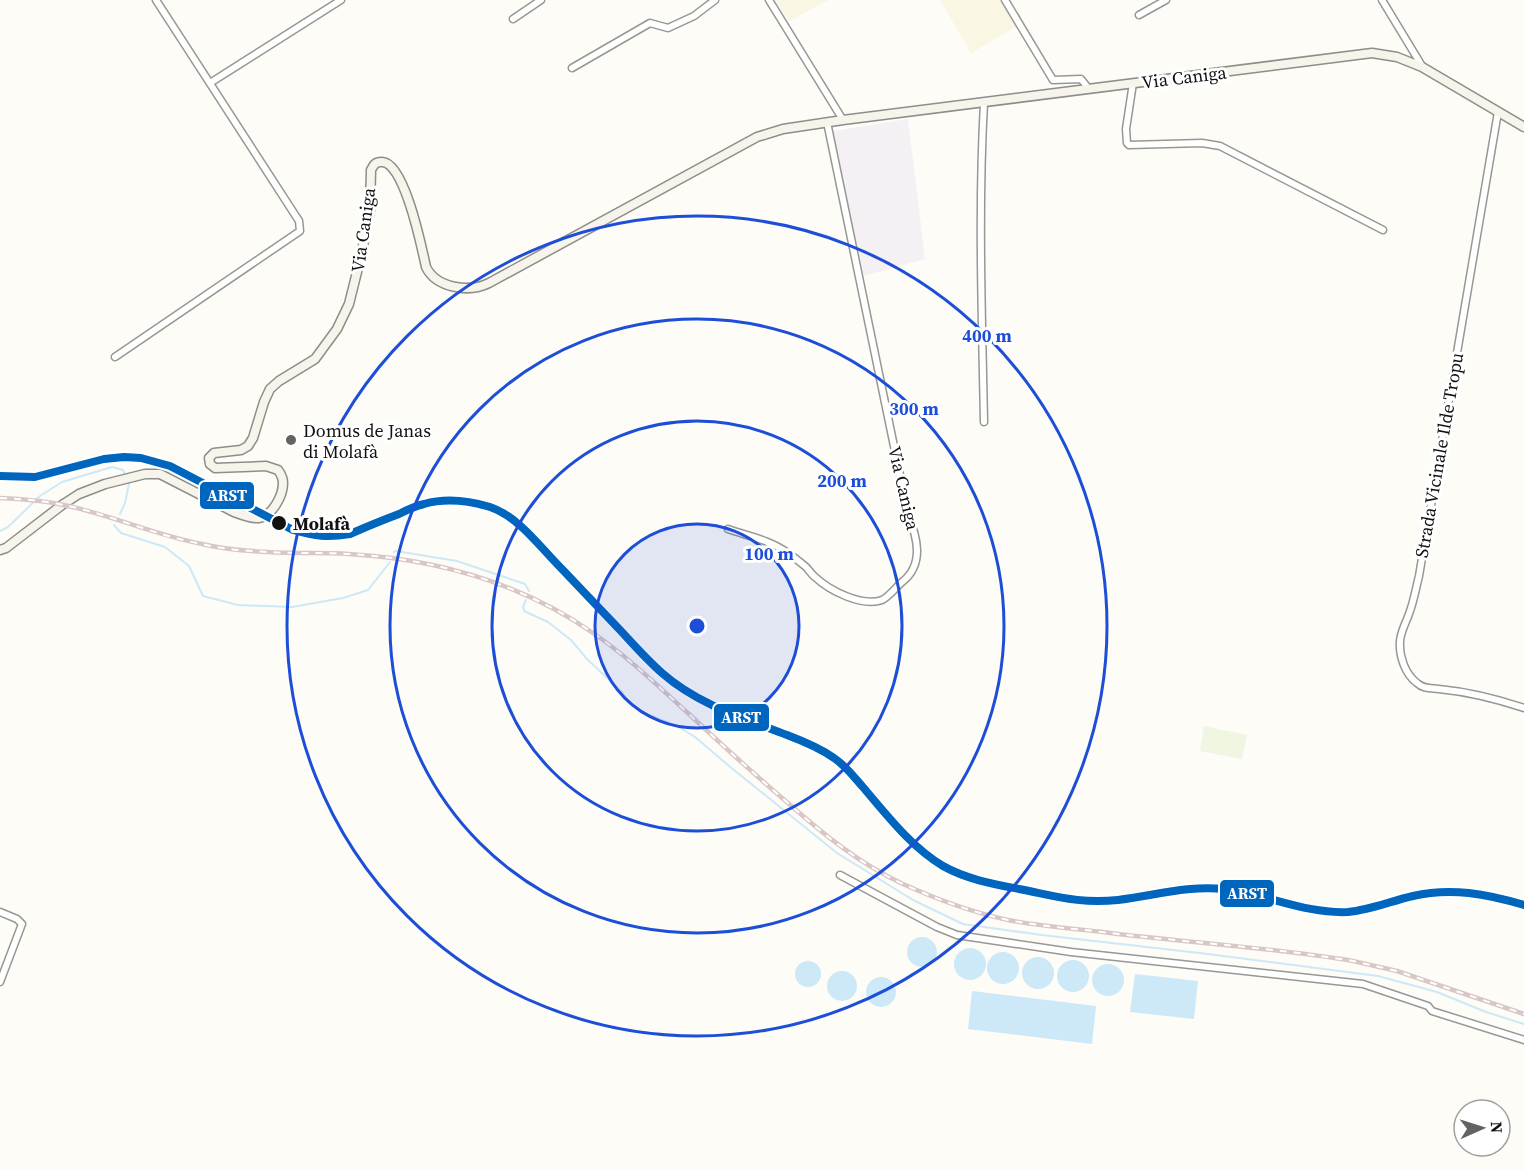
<svg xmlns="http://www.w3.org/2000/svg" width="1524" height="1170" font-family="'Source Serif 4',serif">
<style>
.industrial{fill:#f5f0f3}
.farmland{fill:#f9f7e4}
.pitch{fill:#f0f6e1}
.water{fill:#cde8f7}
.lines{fill:none;stroke-linecap:round;stroke-linejoin:round}
.stream{stroke:#cde8f7;stroke-width:2}
.street-casing{stroke:#979795;stroke-width:9}
.secondary-casing{stroke:#8e8d8b;stroke-width:11}
.street{stroke:#fffffe;stroke-width:6}
.secondary{stroke:#f6f4eb;stroke-width:8}
.rail-casing{stroke:#d9c6c7;stroke-width:4.5}
.rail{stroke:#fff;stroke-width:2;stroke-dasharray:7;stroke-linecap:butt}
.rail-1-casing{stroke:#fff;stroke-width:12}
.rail-1{stroke:#0065bd;stroke-width:8}
.ring{fill:none;stroke:#1d4ed8;stroke-width:3}
.poi-dot{fill:#646362;stroke:#fff;stroke-width:2}
.stop-dot{fill:#111;stroke:#fff;stroke-width:2}
.labels{text-anchor:middle;dominant-baseline:central;stroke-width:6;stroke-linejoin:round;paint-order:stroke}
.street-label{font-size:18px;fill:#111;stroke:#fff}
.poi-label{font-size:18px;fill:#111;stroke:#fff;text-anchor:start}
.stop-label{font-size:18px;font-weight:bold;fill:#111;stroke:#fff;text-anchor:start}
.centre{fill:#1d4ed8;stroke:#fff;stroke-width:3}
.ring-label{font-size:18px;text-anchor:middle;font-weight:bold;fill:#1d4ed8;stroke:#fff;stroke-width:6;stroke-linejoin:round;paint-order:stroke}
.line-badge{stroke:#fff;stroke-width:2}
.badge-label{font-size:16px;text-anchor:middle;font-weight:bold;fill:#fff}
</style>
<rect width="100%" height="100%" fill="#fdfcf7"/>
<polygon class="industrial" points="908,119 925,259 863,276 828,132"/>
<g class="farmland">
<polygon points="775,0 829,0 789,21"/>
<polygon points="940,0 999,0 1016,27 971,53"/>
</g>
<polygon class="pitch" points="1204,726 1247,735 1242,759 1200,751"/>
<g class="water">
<circle cx="922" cy="952" r="15"/>
<circle cx="970" cy="964" r="16"/>
<circle cx="1003" cy="968" r="16"/>
<circle cx="1038" cy="973" r="16"/>
<circle cx="1073" cy="976" r="16"/>
<circle cx="808" cy="974" r="13"/>
<circle cx="1108" cy="980" r="16"/>
<circle cx="842" cy="986" r="15"/>
<polygon points="1135,974 1198,981 1194,1019 1130,1012"/>
<circle cx="881" cy="992" r="15"/>
<polygon points="972,991 1096,1006 1092,1044 968,1029"/>
</g>
<g class="lines">
<g class="stream">
<polyline points="114,525 121,533 165,547 189,566 203,596 238,605 292,607 343,598 368,590 390,562"/>
<polyline points="0,531 8,527 40,496 62,482 112,467 123,470 129,484 125,503 120,514"/>
<polyline points="394,552 396,551 457,561 525,584 529,591"/>
<polyline points="526,600 523,607 524,611 548,622 571,640 587,659 622,692 629,703 644,713 677,726 695,737 729,766 837,853 913,900 963,924 1042,935 1208,954 1378,976 1437,992 1486,1012 1524,1024"/>
</g>
<g class="street-casing">
<g id="street">
<polyline points="769,0 843,120"/>
<polyline points="1005,0 1053,80 1081,79 1089,89"/>
<polyline points="1382,0 1422,66"/>
<polyline points="1139,15 1166,0"/>
<polyline points="513,19 541,0"/>
<polyline points="572,68 650,23 668,28 694,16 715,0"/>
<polyline points="210,83 341,0"/>
<polyline points="1133,83 1126,129 1127,143 1129,145 1202,143 1220,146 1383,230"/>
<path d="M1498,112L1419,576C1416,588 1414,600 1410,611C1407,621 1400,632 1400,642C1399,656 1405,674 1417,683C1423,689 1431,688 1439,689C1470,692 1494,698 1524,708"/>
<polyline points="115,357 300,231 299,221 156,0"/>
<path d="M984,422C982,316 978,209 984,103"/>
<path d="M728,529C748,536 770,540 788,553C794,557 800,562 806,567C809,570 811,574 815,577C830,591 862,607 882,600C889,597 896,587 902,582C925,564 917,537 908,514L827,122"/>
<polyline points="840,875 937,927 957,935 1071,952 1363,984 1428,1006 1432,1011 1524,1040"/>
<polyline points="0,912 17,919 22,924 0,982"/>
</g>
</g>
<g class="secondary-casing">
<path id="secondary" d="M0,550L6,548L62,505L79,494L105,484L145,474H160L234,512C242,515 251,519 259,518C272,516 283,496 283,483C283,478 281,474 278,470L266,466L215,468L210,464L209,458L214,453L241,450L248,446L253,438L264,402L270,389L279,381L315,359L337,329L349,304L361,256L370,210L371,170C373,166 375,162 381,162C404,159 422,249 426,267C436,288 469,293 489,283L757,137L783,129L843,120L1372,53L1397,57L1422,67L1524,127"/>
</g>
<use href="#street" class="street"/>
<use href="#secondary" class="secondary"/>
<g class="rail-casing">
<path id="rail" d="M0,498C20,499 39,500 59,504C107,513 153,535 202,544C223,549 246,551 268,552C295,554 322,552 349,554C436,559 521,583 593,633C627,656 658,686 689,714C721,744 754,774 788,803C823,834 860,864 903,884C936,899 971,912 1008,920C1044,927 1081,929 1118,934C1196,943 1275,948 1353,961L1397,971L1524,1014"/>
</g>
<use href="#rail" class="rail"/>
<g class="rail-1-casing">
<path id="rail-1" d="M0,476L35,477L104,459L124,457L141,458L170,466L293,530C315,536 327,538 350,534C366,527 383,520 399,514C407,510 416,506 424,504C445,498 470,501 490,507C519,517 539,546 560,567C580,588 600,609 620,630C634,645 647,660 662,673C697,704 743,718 787,735C803,741 820,748 834,758C846,766 853,776 862,786C886,814 911,847 943,866C966,879 993,884 1019,889C1056,896 1079,904 1118,900C1153,896 1188,885 1224,889C1266,894 1305,914 1348,912C1370,910 1391,901 1413,896C1451,887 1487,894 1524,905"/>
</g>
<use href="#rail-1" class="rail-1"/>
</g>
<circle cx="697" cy="626" r="102" fill="#1d4ed8" fill-opacity=".12"/>
<g class="ring">
<circle cx="697" cy="626" r="102"/>
<circle cx="697" cy="626" r="205"/>
<circle cx="697" cy="626" r="307"/>
<circle cx="697" cy="626" r="410"/>
</g>
<circle class="poi-dot" cx="291" cy="440" r="6"/>
<circle class="stop-dot" cx="279" cy="523" r="8"/>
<g class="labels">
<g class="street-label">
<text transform="translate(1184 77) rotate(-7)">Via Caniga</text>
<text transform="translate(363 230) rotate(-82)">Via Caniga</text>
<text transform="translate(1439 455) rotate(-80)">Strada Vicinale Ilde Tropu</text>
<text transform="translate(904 488) rotate(77)">Via Caniga</text>
</g>
<g class="poi-label">
<text x="303" y="430">Domus de Janas<tspan x="303" dy="21">di Molafà</tspan></text>
</g>
<g class="stop-label">
<text x="293" y="523">Molafà</text>
</g>
</g>
<circle cx="697" cy="626" r="9" class="centre"/>
<g class="ring-label">
<text x="987" y="342">400 m</text>
<text x="914" y="415">300 m</text>
<text x="842" y="487">200 m</text>
<text x="769" y="560">100 m</text>
</g>
<g class="line-badge">
<rect x="199" y="481" width="56" height="29" rx="6" fill="#0065bd"/>
<rect x="713" y="703" width="57" height="29" rx="6" fill="#0065bd"/>
<rect x="1219" y="879" width="56" height="29" rx="6" fill="#0065bd"/>
</g>
<g class="badge-label">
<text x="227" y="501">ARST</text>
<text x="741" y="723">ARST</text>
<text x="1247" y="899">ARST</text>
</g>
<g transform="translate(1482 1128) rotate(87)"><circle r="28" fill="#ffffff" stroke="#a0a0a0" stroke-width="1.5"/>
<path d="M0-4.5L10 22L0 15L-10 22Z" fill="#646362"/>
<text y="-9" font-size="16" font-weight="bold" text-anchor="middle" fill="#111111">N</text>
</g>
</svg>
